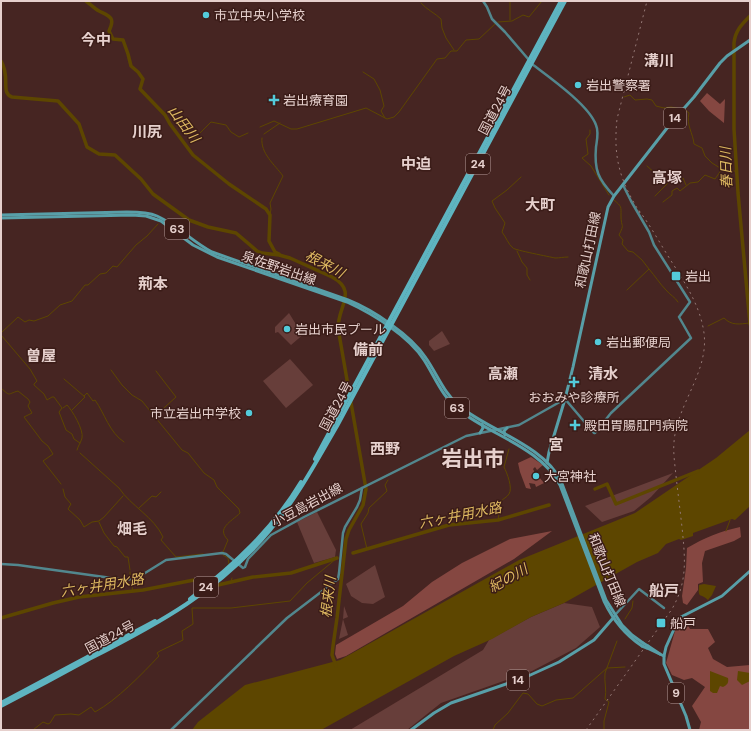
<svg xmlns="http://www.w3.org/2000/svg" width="751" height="731" font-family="'DM Sans','Noto Sans JP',sans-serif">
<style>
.green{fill:#673e3a}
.forest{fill:#854741}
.water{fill:#5d4600}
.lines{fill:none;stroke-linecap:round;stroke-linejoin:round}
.stream{stroke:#5d4600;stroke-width:1}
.river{stroke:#5d4600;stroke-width:3.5}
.secondary{stroke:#52878e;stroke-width:2.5}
.primary{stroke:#589fa8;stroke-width:3}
.highway{stroke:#5eb4c0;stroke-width:4}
.rail{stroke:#947875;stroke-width:1;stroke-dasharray:2 4;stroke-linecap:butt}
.primary-bridge{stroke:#589fa8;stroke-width:3}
.poi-dot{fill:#53cbda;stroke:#3b1c18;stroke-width:1.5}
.labels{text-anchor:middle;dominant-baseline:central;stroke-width:3;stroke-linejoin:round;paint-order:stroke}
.shield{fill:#3b1c18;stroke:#b39a97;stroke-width:1}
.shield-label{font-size:12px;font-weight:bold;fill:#e6d0cd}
.poi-label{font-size:13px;fill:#e6d0cd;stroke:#3b1c18;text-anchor:start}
.street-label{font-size:13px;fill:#e6d0cd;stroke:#3b1c18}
.water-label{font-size:14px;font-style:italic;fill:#deb961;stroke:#3b1c18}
.quarter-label{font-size:15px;font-weight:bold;fill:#e6d0cd;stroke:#3b1c18}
.town-label{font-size:21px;font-weight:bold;fill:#e6d0cd;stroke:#3b1c18}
</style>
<rect width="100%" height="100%" fill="#462522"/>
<g class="green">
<polygon points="289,313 297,326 305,333 291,345 278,332 275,333 275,327"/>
<polygon points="442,331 450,344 434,351 429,345 429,341"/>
<polygon points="290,359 313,385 286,408 263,381"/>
<polygon points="673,473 651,497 634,511 602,522 585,506"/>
<polygon points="317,512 336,550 335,557 314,563 297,522"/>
<polygon points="375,565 385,597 373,604 362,603 351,596 346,584"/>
<polygon points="564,603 592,607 600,627 576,648 532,671 441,703 407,730 350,730 483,650 489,640 531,617"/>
<polygon points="344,606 348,617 343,619 348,635 339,639 343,619"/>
</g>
<g class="forest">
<polygon points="707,93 720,104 725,99 724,123 709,111 700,101"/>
<polygon points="531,457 543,465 537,470 535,467 533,469 536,475 534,476 539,477 544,483 536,487 535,484 529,483 531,489 526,488 520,472 518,463"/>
<path d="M740,527L741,537L734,541L705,551L702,563L703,582L698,584V590L687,605L683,603L682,596L686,568L687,548C704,538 721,531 740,527Z"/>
<polygon points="552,531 514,559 346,656 337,659 335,654 336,645 403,606 432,582 462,563 510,539"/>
<polygon points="684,618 690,629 708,629 715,642 708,648 713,659 727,667 750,665 750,730 699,730 701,722 692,706 705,687 692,678 684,680 672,675 666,663 675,631 678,624"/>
</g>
<g class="water">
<polygon points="750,430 750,506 735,520 732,519 693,533 693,536 681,540 679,539 666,544 658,553 637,562 564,603 531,617 492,639 454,656 321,730 192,730 198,722 245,685 340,660 519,560 635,513 716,458"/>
<path d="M704,584L716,586L712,595L708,600C700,592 698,600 699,585Z"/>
<path d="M710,671L728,678C729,683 727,685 723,687L720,686L717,693H713L710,691Z"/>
<polygon points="738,671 750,673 750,681 742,685 737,680"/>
</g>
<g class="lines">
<g class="stream">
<path d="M421,3C427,10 435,13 441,19L442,28L446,38L454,50"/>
<polyline points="510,20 510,1"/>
<polyline points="498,22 512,21 523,15 529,17 542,1"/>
<polyline points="363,72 374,79 380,90 384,106 381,111 385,118"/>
<polyline points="624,97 630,95 635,100 647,99 652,100 656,106 664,108 671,107 681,109"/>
<path d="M685,110L689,113C686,125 693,133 694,144L702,148L705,156L712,163L725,171H736"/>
<polyline points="260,127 274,121 291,129 297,129 366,108 387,119 394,117 399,112 437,59 445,58 451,51 457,51 466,40 479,39 495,24"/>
<polyline points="590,130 590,134 586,139 588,154 582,158 591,166 609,195"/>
<polyline points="264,134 280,123"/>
<path d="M262,138C260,153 275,165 283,176L270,203L271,209L270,215"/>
<polyline points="192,141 211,122 226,125 231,132 239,137 248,133"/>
<polyline points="647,166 656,174 654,177 659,179 661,176 668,180"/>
<path d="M521,177L507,190L492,201L495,208L505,223L502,232C506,237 508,244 513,248C514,250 551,257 555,258C560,258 563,257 568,257"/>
<polyline points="655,196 668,183 672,174 683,178 686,185"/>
<path d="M614,200C622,207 621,206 621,216C621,228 625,223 619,235L623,240L622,244L628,251L633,252L642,260L649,269"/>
<polyline points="663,202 672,195 672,191 677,188 680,191 690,183 698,182 705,175 715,179 722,169"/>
<polyline points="517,251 522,262 527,268 527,275 530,280"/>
<path d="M627,290L649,269C655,276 660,284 666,290C670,295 675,297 678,302"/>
<path d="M708,326L724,318C732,326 739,324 750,323"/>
<polyline points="1,333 18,317 25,322 29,320 34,321 48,316 60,305 72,301 85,285 88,285 100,274 106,273 113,266 117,267 136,245 147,236 158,224"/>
<polyline points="1,335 30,369 37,381 34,384 34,385 44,394 47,400 52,397 54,397 62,408 59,412 66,430 72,434 74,439 80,443"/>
<path d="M111,370L122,385L132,395L142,401L182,450L188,453L204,473L214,480L217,487L239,509L240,513C231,522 216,528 228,540L223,552"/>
<polyline points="64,379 85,397 72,410"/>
<path d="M1,388C11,397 7,394 18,391L28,399L30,402L28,406L32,413L24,417L42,441L48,446L53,454L43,461L61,484"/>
<path d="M84,396L87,393L93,401L95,400C105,414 109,432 124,442"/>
<path d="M63,408L67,405C72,410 84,430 82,438C81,442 78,446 77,450"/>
<polyline points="155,416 176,397 156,371"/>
<path d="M80,453L119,488C131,506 154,517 163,537L161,540L176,557L203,554"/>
<polyline points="63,489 65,497 71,504 68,509 80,520 84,527 92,522 99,521 104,517 123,496"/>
<polyline points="139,508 152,496 156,497 161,492"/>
<path d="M498,520L501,501C503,499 507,497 509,494C513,488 507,473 504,467L509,449"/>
<polyline points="99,522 104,533 114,546 117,547 125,557 128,557 130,570"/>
<polyline points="726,531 730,520"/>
<polyline points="367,549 361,524 368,513 369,508 387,491 385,485 388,480"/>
<polyline points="223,555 228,558 229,564"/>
<polyline points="130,572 130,578"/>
<polyline points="131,581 133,592"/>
<polyline points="231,582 232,578"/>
<polyline points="625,619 632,608 633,601"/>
<path d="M33,730L43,722L48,724L50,723L55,715L71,714L79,715L91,707L95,712C117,700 142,674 159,656L157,653L160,651L183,640L182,631L193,624L192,608H231L290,601L307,583L337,558"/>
<polyline points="493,730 495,725 508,713 523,693 528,694 537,704 542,706 556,700 573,698 607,668 625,667"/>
<path d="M604,730V721L609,702L605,699C607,690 604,682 605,673L617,641"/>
</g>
<g class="river">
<path d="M86,1C90,4 95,9 99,11C109,16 116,17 109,31L113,39L123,40L128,54L131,66L138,72L143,79L140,89L165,115L170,124L193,155L229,184L266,209L270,215L269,241L275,252L279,254"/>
<path d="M750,16C742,24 735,31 734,43V129L738,193L750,324"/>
<path d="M1,61C11,77 0,93 12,97L58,101L79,124L87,147L99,154L115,155L141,179L153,194L189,220L208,227L236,233L257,251L262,253L279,255L290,258L332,277C358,291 338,306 338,328L366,489L363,505L349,530L346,539L337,618L333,646L332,655L336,666"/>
<polyline points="595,489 607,484 616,504 698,471"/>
<polyline points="353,553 449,525 498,520 549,505"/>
<polyline points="218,585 253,577 291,573 337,558"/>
<polyline points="1,618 53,603 79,597 143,590 194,580 206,583"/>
</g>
<g class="secondary">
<polyline points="483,1 487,7 492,19 505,32 529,60"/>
<path d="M532,64C549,77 589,105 596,125C599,132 597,140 596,147C594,170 598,179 614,196"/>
<polyline points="1,564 18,565 126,580 137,578 166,560 222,553 226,554 243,568 245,567 248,559 271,535 304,517 466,436 519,425 565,399 594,433 595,433 611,413 691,338 679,317 690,302 654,245 649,232 631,201 623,185"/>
<polyline points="615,615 639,589 664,608"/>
<polyline points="171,730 287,618 338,579 339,573 343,533 345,527 357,507 360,500 362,488"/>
</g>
<g class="primary">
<path d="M1,215L127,212C137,212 148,212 157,216C177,225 193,242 212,252L348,300C373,310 411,335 426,358C437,374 444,393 459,406C490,431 543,445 561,481L606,600L622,625L632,635L643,643"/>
<path d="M1,218L132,215L146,216L161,221L193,245L217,257L347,302C373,314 409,336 424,360C435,377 442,397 459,410C490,435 540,447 560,485L604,601C613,620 624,634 642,646"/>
<polyline points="480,433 483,428 482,424"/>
<polyline points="505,435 504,431 507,428"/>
<polyline points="547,463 549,452 565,399 573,367 608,207 614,196 671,123 694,97 720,63 727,56 750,40"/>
<polyline points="648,646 660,654"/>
<polyline points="647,648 664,656"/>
<polyline points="411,730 434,713 451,703 526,677 559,662 594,640 614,617"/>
<polyline points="690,730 686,716 664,664 664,656 666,647 675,627 681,617 722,596 750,571"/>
</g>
<g class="highway">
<polyline points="315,459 561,1"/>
<path d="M190,599C233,566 273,529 301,482"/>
<polyline points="1,703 155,621"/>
<path d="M1,706C30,691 60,675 89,659C158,624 219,591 270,530C297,498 316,462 337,426L565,1"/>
</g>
<g class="rail">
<path d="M640,213C620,180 613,159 617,119L647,1"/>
<path d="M586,730L672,609C688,581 685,558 682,527C680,510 678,493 676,476C675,465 673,453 674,442C677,404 709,372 704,333C700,304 683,280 668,256C658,240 649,223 637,208"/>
</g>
<g class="primary-bridge">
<polyline points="643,643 648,646"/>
<polyline points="642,646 647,648"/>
</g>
</g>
<g class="poi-dot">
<circle cx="206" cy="15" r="4"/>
<circle cx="578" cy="85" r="4"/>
<path d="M272 94h4v4h4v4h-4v4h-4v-4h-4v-4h4z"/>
<rect x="671" y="271" width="10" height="10" rx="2"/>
<circle cx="287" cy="329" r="4"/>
<circle cx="598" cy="342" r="4"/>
<path d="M572 376h4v4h4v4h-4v4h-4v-4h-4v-4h4z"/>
<circle cx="249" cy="413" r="4"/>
<path d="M573 419h4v4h4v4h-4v4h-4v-4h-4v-4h4z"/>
<circle cx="536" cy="476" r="4"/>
<rect x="656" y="618" width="10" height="10" rx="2"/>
</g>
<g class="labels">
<g class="shield">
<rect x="664" y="108" width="22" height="20" rx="3"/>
<rect x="466" y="154" width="24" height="20" rx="3"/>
<rect x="165" y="219" width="24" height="20" rx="3"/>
<rect x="445" y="398" width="24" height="20" rx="3"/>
<rect x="194" y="577" width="24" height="20" rx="3"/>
<rect x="507" y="670" width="22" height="20" rx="3"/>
<rect x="668" y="683" width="16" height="20" rx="3"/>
</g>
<g class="shield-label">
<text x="675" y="118">14</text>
<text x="478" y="164">24</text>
<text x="177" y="229">63</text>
<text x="457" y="408">63</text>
<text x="206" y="587">24</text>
<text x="518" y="680">14</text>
<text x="676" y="693">9</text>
</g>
<g class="poi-label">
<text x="214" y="15">市立中央小学校</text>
<text x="586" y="85">岩出警察署</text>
<text x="283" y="100">岩出療育園</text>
<text x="685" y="276">岩出</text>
<text x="295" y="329">岩出市民プール</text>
<text x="606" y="342">岩出郵便局</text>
<text x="574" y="397" text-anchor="middle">おおみや診療所</text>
<text x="241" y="413" text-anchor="end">市立岩出中学校</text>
<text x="584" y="425">殿田胃腸肛門病院</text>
<text x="544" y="476">大宮神社</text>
<text x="670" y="623">船戸</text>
</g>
<g class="street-label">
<text transform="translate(495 110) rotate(-62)">国道24号</text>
<text transform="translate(588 250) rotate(-78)">和歌山打田線</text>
<text transform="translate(279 268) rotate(19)">泉佐野岩出線</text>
<text transform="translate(336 406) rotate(-62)">国道24号</text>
<text transform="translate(307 505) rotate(-28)">小豆島岩出線</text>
<text transform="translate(607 570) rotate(68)">和歌山打田線</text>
<text transform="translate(110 637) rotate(-28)">国道24号</text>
</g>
<g class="water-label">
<text transform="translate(184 124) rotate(53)">山田川</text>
<text transform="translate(726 168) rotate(-92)">春日川</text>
<text transform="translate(325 264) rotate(28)">根来川</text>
<text transform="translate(460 515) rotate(-11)">六ヶ井用水路</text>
<text transform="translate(508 578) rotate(-29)">紀の川</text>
<text transform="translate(102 585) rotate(-9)">六ヶ井用水路</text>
<text transform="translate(328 597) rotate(-83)">根来川</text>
</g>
<g class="quarter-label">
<text x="96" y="40">今中</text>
<text x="659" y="61">溝川</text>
<text x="147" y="132">川尻</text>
<text x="416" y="164">中迫</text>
<text x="667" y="178">高塚</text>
<text x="540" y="205">大町</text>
<text x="153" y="284">荊本</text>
<text x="368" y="350">備前</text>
<text x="41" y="356">曽屋</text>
<text x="503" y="374">高瀬</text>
<text x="603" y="374">清水</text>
<text x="556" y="445">宮</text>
<text x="385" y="449">西野</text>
<text x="132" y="529">畑毛</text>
<text x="664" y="591">船戸</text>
</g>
<g class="town-label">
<text x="473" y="459">岩出市</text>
</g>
</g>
<rect width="751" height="731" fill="none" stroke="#e6d0cd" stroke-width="4"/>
</svg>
